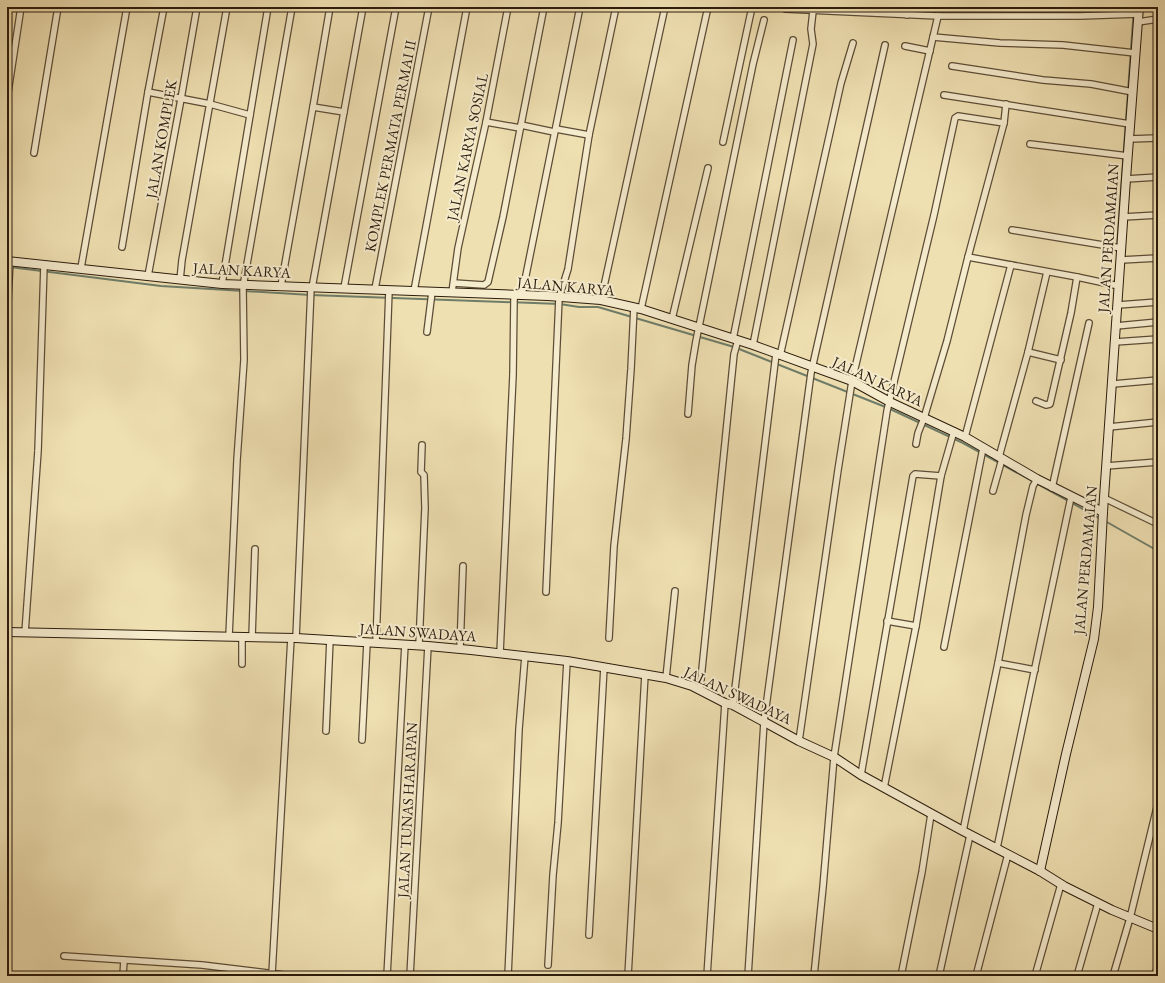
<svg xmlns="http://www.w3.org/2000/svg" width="1165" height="983" font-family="'EB Garamond',serif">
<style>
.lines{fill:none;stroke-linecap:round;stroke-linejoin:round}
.stream{stroke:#6e7d6a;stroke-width:2}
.street-casing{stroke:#5c4d36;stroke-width:8}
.secondary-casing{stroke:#2b1c0c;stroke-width:10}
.street{stroke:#f5ebcd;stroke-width:5.5}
.secondary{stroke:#f5ebcd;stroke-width:8}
.labels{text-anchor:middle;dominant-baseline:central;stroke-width:4;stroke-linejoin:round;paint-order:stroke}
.street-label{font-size:15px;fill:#2b1c0c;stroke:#f5ebcd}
</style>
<rect width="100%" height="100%" fill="#efe0b2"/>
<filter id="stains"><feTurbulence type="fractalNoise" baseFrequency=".005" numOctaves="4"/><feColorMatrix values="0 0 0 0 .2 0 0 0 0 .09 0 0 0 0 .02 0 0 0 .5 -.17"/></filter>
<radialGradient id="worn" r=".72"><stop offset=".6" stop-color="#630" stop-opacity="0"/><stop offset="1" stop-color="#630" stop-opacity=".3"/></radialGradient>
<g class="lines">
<g class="stream">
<polyline points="1117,247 1134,7"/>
<polyline points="10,267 161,286 311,295 560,304 579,307 598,307 734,347 888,408 963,443 1101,519"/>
<polyline points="1105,521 1158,551"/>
</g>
<g class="street-casing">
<g id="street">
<polyline points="330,7 313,107 344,112"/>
<polyline points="782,7 785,9 938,16 1080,16 1139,14"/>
<polyline points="907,15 908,7"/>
<polyline points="1138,22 1158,19"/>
<polyline points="933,37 1000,43 1063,45 1135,53"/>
<polyline points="905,46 930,51"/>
<polyline points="952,66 1043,80 1091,84 1133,92"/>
<polyline points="148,92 210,104 250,115"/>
<polyline points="944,95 1130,124"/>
<polyline points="7,99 21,7"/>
<polyline points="486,122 520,128"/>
<polyline points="1004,123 1006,104"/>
<polyline points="521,125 554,132"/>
<polyline points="556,129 589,135"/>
<polyline points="1129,139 1158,138"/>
<polyline points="723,142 752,7"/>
<polyline points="1030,144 1128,156"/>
<polyline points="34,153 58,7"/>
<polyline points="1126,179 1158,177"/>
<polyline points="1123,217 1158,215"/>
<polyline points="1012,230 1121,248"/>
<polyline points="122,247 148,92 164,7"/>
<polyline points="968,257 1077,277 1119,286"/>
<polyline points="1121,260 1158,258"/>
<polyline points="81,268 127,7"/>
<polyline points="148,276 181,99 197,7"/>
<polyline points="180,280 182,260 227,7"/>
<polyline points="454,283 484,285 488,282 503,217 544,7"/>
<polyline points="222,284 268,7"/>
<polyline points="281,286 313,107"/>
<polyline points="312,288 363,7"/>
<polyline points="344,288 396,7"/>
<polyline points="375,289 429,7"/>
<polyline points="414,291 467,7"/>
<polyline points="452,292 458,248 486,122 508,7"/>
<polyline points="522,295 580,7"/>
<polyline points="601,300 665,7"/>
<polyline points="1118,305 1158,302"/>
<polyline points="641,309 708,7"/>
<polyline points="672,319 708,168"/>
<polyline points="7,321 10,261"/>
<polyline points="1116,326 1158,322"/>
<polyline points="427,332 432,292"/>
<polyline points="733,339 793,40"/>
<polyline points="1115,342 1158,339"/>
<polyline points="753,345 813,44 811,29 813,11"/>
<polyline points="1028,352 1061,360"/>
<polyline points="780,356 841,83 853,43"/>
<polyline points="1113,384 1158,380"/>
<polyline points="1036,401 1046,405 1050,404 1071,313 1077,277"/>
<polyline points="688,414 692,365 696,341 753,64 764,20"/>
<polyline points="1109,427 1158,422"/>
<polyline points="965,437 1011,265"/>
<polyline points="999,457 1028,352 1047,272"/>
<polyline points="1106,466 1158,462"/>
<polyline points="1052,488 1089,323"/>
<polyline points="993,491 1002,459"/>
<polyline points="1104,498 1158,524"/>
<polyline points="546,592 559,298 568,269 589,135 616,7"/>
<polyline points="887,621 916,626"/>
<polyline points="25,633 38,451 44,265"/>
<polyline points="229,636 237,460 244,360 243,287 292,7"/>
<polyline points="252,637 255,549"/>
<polyline points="296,638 311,288"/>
<polyline points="609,638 614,546 626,439 631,369 634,307"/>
<polyline points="376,643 389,290"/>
<polyline points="419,645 425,508 424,475 421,472 422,445"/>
<polyline points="944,647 983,448"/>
<polyline points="460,649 463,566"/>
<polyline points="500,653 513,375 514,299 516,295"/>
<polyline points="998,663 1035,670"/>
<polyline points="242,664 242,636"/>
<polyline points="666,678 675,591"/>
<polyline points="700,689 734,354 738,340"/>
<polyline points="733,705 776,354"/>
<polyline points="326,731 330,639"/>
<polyline points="362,740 367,643"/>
<polyline points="799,741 838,470 852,381 938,16"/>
<polyline points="861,775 913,476 915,474 941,476"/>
<polyline points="884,788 916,626 941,476 954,431"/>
<polyline points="963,831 998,663 1026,515 1033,486 1037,479"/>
<polyline points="997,848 1071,497"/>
<polyline points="589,935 604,667"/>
<polyline points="64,956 202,965 292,976"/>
<polyline points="548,965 553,875 558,823 567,661"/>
<polyline points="272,974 291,638"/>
<polyline points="123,976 124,960"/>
<polyline points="387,976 405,644"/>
<polyline points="410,976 428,646"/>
<polyline points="508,976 519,729 525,656"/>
<polyline points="628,976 645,674"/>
<polyline points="707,976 725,703"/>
<polyline points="748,976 764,722 811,373 885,45"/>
<polyline points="814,976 823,887 834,757 887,411 934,215 955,118 958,116 1004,123 968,257 947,341 924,418 918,433 916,444"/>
<polyline points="901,976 922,872 931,814"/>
<polyline points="939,976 970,835"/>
<polyline points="976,976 1008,854"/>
<polyline points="1035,976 1061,884"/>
<polyline points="1077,976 1098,903"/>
<polyline points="1113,976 1130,918 1158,803"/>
<polyline points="1155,976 1158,965"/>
</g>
</g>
<g class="secondary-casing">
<g id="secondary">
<polyline points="7,261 222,284 548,296 601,300 641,309 753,345 852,381 890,402 965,437 1037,479 1103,512"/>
<polyline points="7,632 296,638 428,646 471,650 567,661 666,678 692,686 725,703 733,705 799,741 834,757 861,775 963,831 1040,871 1064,886 1112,910 1158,929"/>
<polyline points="1040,871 1066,754 1094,639 1098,607 1103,512 1126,179 1139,7"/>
</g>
</g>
<use href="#street" class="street"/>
<use href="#secondary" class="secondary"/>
</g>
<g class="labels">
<g class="street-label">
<text transform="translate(161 139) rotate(-80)">JALAN KOMPLEK</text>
<text transform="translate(390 146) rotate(-79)">KOMPLEK PERMATA PERMAI II</text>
<text transform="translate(467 147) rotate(-78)">JALAN KARYA SOSIAL</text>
<text transform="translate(1108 238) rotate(-86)">JALAN PERDAMAIAN</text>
<text transform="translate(242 270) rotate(3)">JALAN KARYA</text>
<text transform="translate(566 286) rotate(5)">JALAN KARYA</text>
<text transform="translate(878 381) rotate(25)">JALAN KARYA</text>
<text transform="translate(1085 560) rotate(-85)">JALAN PERDAMAIAN</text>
<text transform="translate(418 632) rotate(4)">JALAN SWADAYA</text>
<text transform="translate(738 695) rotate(25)">JALAN SWADAYA</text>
<text transform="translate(407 810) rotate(-87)">JALAN TUNAS HARAPAN</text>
</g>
</g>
<rect width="1165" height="983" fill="none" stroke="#efe0b2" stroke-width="24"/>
<rect x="8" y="8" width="1149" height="967" fill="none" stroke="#2b1c0c" stroke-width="2"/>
<rect x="12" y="12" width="1141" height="959" fill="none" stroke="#2b1c0c"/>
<rect width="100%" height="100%" filter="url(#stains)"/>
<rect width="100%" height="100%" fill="url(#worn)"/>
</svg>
